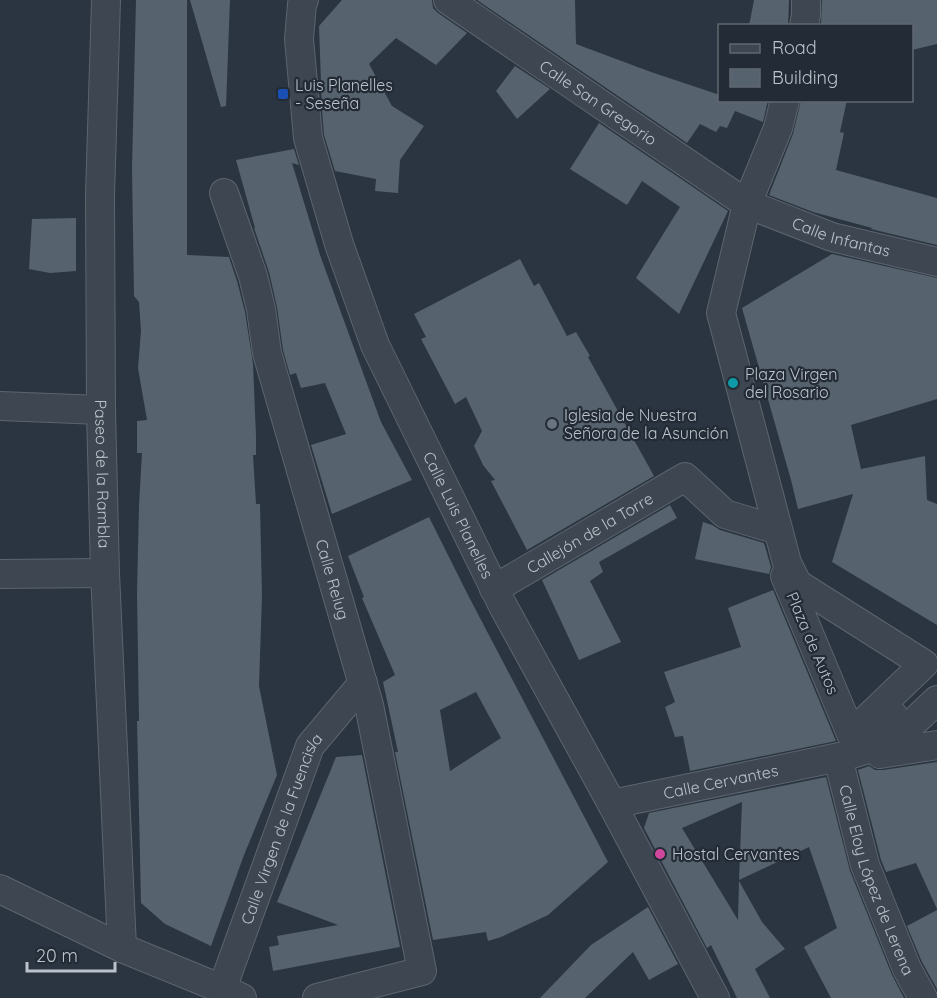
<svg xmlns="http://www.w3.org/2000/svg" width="937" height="998" font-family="Quicksand,sans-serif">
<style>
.building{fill:#56626d;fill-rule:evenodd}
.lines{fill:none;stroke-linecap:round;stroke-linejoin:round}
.minor-casing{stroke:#5c656e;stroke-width:30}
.minor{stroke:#3e4751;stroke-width:28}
.transit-dot{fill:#1a4fb4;stroke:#232c36;stroke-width:2}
.culture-dot{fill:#0f9aa8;stroke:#232c36;stroke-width:2}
.worship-dot{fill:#6b7280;stroke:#232c36;stroke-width:2}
.hotel-dot{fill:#d1479c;stroke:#232c36;stroke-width:2}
.labels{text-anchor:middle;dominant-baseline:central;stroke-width:4.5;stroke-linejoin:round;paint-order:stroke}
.poi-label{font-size:16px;fill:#bbc2cb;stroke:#232c36;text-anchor:start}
.street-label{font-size:16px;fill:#bbc2cb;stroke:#232c36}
</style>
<rect width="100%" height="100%" fill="#2a3541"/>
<g class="building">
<polygon points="136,0 187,0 187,255 229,257 237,281 245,312 253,364 256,436 256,455 253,455 256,504 260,504 262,596 259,686 277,775 244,855 211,946 165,924 141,903 137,721 139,721 137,593 139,505 142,453 137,453 137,421 147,420 138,368 141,331 139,302 134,296 132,168"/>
<polygon points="190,0 230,0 226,106 221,107"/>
<polygon points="342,0 432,0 433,8 438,13 467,33 436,65 396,38 369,64 392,106 424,126 400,160 398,193 375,191 376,179 335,171 324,135 322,111 319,26"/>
<polygon points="477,0 575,0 576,44 651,72 720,95 720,100 768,100 763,122 735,111 727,128 720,126 716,132 700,124 687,143"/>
<polygon points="754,0 789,0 788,26 749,26"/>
<polygon points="822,0 937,0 937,44 912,50 912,26 821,26"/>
<polygon points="515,66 550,89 517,119 496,91"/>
<polygon points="801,100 847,100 840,132 844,133 836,170 937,198 937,245 871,229 872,228 813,212 769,195 793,134"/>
<polygon points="599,123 728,211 679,314 636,278 680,207 642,181 627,205 570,169"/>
<polygon points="294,149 299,165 292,163 320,255 381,422 412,480 332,514 311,445 346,434 325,383 301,388 296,373 290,375 283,350 277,307 269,272 254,228 255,228 236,160"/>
<polygon points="76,218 76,271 50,273 29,269 32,219"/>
<polygon points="832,254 937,278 937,399 851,425 861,469 925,456 927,500 937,504 937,625 832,562 853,494 798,509 791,480 742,308"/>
<polygon points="520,259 534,286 539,283 567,336 576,332 590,356 588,357 654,476 527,550 491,481 495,480 483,465 474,446 482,431 466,397 455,404 421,339 426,337 414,314"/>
<polygon points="670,505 677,518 599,562 603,572 590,581 621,642 579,660 542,580"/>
<path d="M429,517L469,597L608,862L548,915L501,937L488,941L486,932L433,940L395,752H398L383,682L395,675L362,598L364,597L348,556ZM476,692L501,738L450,771L440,710Z"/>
<polygon points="703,522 712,525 720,530 764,543 771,567 769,574 695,559"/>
<polygon points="773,590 836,741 690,771 683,736 675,737 665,707 675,702 664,672 741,647 728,608"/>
<polygon points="362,755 400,947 273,971 269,947 279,945 277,936 338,925 277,902 336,757"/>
<polygon points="937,762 937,909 916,863 886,872 881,860 858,770 869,766 875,770 883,770"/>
<polygon points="826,777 850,871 892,975 904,998 831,998 804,947 837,928 809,847 739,880 742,802 682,828 738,920 739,881 762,922 785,949 755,969 770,998 737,998 711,945 707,948 644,828 649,813"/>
<polygon points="648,907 678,964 649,980 633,952 585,998 540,998 591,945"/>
<polygon points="937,910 937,989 922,962 907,926"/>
</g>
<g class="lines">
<g class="minor-casing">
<g id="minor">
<path id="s1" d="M106,0L100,195L101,410L105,573L122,948"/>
<path id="s2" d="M304,0L302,4L299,39L308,138L339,244L375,345L503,606L612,804L715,998"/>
<path id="s3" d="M448,0L747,204L832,237L937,262"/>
<polyline points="804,26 806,15 806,0"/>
<polyline points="785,100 778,128 747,204 721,313 787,563 797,583"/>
<path id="s4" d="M224,193L253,276L261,309L267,353L369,705L422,971L317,998"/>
<polyline points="0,406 101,410"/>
<polyline points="0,574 105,573"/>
<polygon points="785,576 924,664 851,734"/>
<path id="s5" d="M494,589L685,477L725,514L778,530"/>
<polyline points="937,700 880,754 937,745"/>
<path id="s6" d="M838,758L865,865L907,969L923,998"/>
<path id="s7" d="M612,804L849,755L865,750L893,715"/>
<polyline points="0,889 122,948 222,989 242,998"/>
<path id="s8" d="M222,989L310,746L363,683"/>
</g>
</g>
<use href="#minor" class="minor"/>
</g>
<rect class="transit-dot" x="277" y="88" width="12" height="12" rx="3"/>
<circle class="culture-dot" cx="733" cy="383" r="6"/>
<circle class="worship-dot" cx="552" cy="424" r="6"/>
<circle class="hotel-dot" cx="660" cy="854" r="6"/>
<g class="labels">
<g class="poi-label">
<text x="295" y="85">Luis Planelles<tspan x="295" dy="18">- Seseña</tspan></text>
<text x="745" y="374">Plaza Virgen<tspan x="745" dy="18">del Rosario</tspan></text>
<text x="564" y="415">Iglesia de Nuestra<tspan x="564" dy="18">Señora de la Asunción</tspan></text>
<text x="672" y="854">Hostal Cervantes</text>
</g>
<g class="street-label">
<text stroke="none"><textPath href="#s3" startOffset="182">Calle San Gregorio</textPath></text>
<text stroke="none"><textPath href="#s3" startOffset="462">Calle Infantas</textPath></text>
<text stroke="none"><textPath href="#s1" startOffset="474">Paseo de la Rambla</textPath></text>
<text stroke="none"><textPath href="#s2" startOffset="546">Calle Luis Planelles</textPath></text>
<text stroke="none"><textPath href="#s5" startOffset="111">Callejón de la Torre</textPath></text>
<text stroke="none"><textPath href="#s4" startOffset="402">Calle Relug</textPath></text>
<text transform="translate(813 643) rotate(67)">Plaza de Autos</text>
<text stroke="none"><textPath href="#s7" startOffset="111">Calle Cervantes</textPath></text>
<text stroke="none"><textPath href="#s8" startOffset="171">Calle Virgen de la Fuencisla</textPath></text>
<text stroke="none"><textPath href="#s6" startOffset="128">Calle Eloy López de Lerena</textPath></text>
</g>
</g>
<rect x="718" y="24" width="195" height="78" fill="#232c36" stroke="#606872" stroke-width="1.5"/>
<rect x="730" y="44" width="30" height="9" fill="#3e4751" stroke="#606872" stroke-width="1.5"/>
<text x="772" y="54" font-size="18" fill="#bbc2cb">Road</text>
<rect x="730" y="69" width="30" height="18" fill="#56626d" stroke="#606872" stroke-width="1.5"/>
<text x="772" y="84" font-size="18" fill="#bbc2cb">Building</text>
<path d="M27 962v9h88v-9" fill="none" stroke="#bbc2cb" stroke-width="3"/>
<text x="36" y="962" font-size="18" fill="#bbc2cb" stroke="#232c36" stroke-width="4.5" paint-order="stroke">20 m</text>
</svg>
